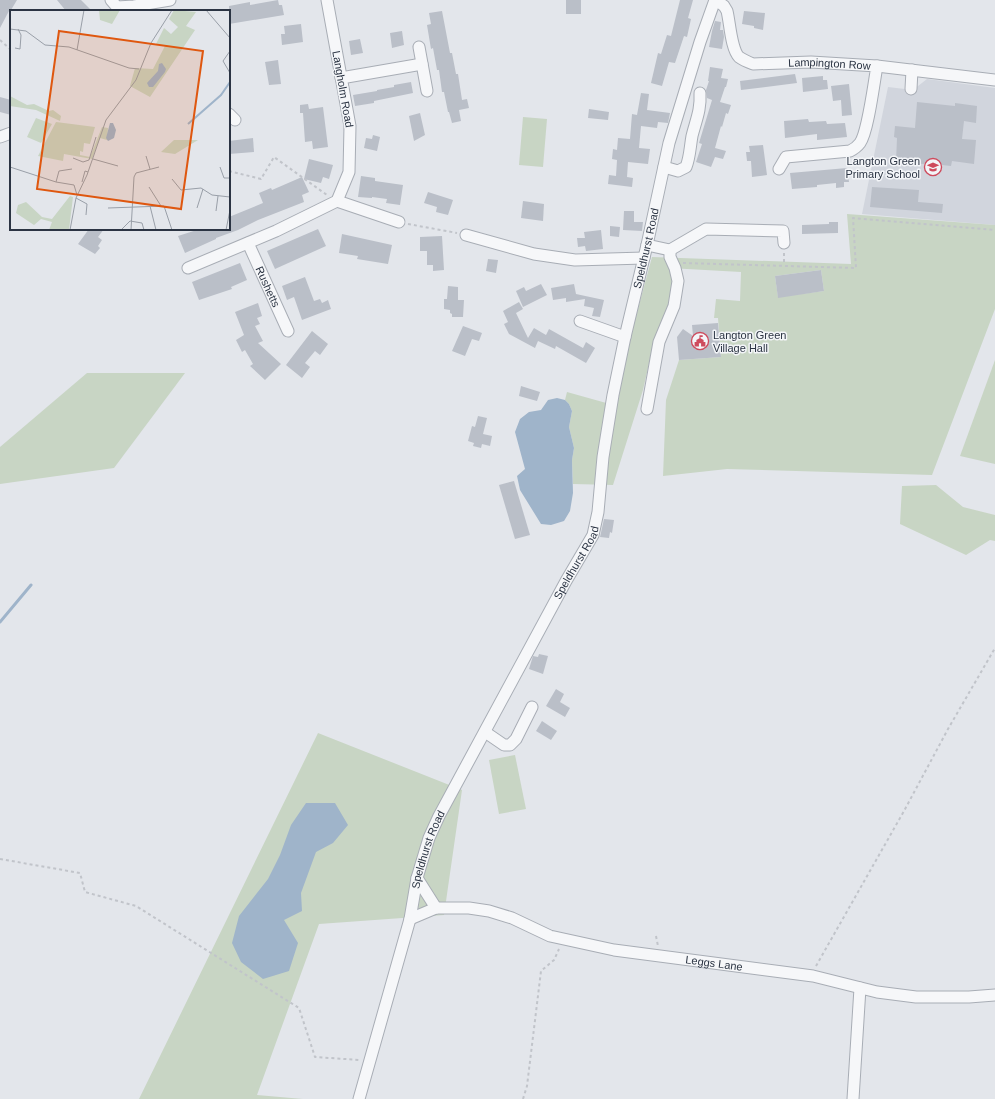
<svg xmlns="http://www.w3.org/2000/svg" width="995" height="1099" font-family="Helvetica,sans-serif">
<style>
.built{fill:#d1d5dd}
.green{fill:#c8d5c4;fill-rule:evenodd}
.water{fill:#9fb4ca}
.lines{fill:none;stroke-linecap:round;stroke-linejoin:round}
.stream{stroke:#9fb4ca;stroke-width:3}
.building{fill:#babfc8}
.minor-casing{stroke:#a8adb5;stroke-width:13}
.path{stroke:#c1c4ca;stroke-width:2;stroke-dasharray:3 3;stroke-linecap:butt}
.minor{stroke:#f6f7f9;stroke-width:11}
.labels{text-anchor:middle;dominant-baseline:central;stroke-width:3;stroke-linejoin:round;paint-order:stroke}
.street-label{font-size:11px;fill:#2b3443;stroke:#f3f5f8}
.poi-label{font-size:11px;fill:#2b3443;stroke:#f3f5f8;text-anchor:end}
.inset-river{fill:none;stroke:#9fb4ca;stroke-width:2}
.inset-road{fill:none;stroke:#999fa8;stroke-width:1}
.view{fill:#df570f;fill-opacity:0.15;stroke:#df570f;stroke-width:2}
.inset-edge{fill:none;stroke:#2b3443;stroke-width:2}
</style>
<rect width="100%" height="100%" fill="#e3e6eb"/>
<polygon class="built" points="927,79 995,88 995,225 862,214 888,87 913,90"/>
<g class="green">
<polygon points="523,117 547,119 543,167 519,165"/>
<path d="M847,214L995,225V309L932,475L727,469L663,476L666,400L679,360L721,357L718,318H714L716,299L740,301L741,272L669,268L673,282L670,305L654,341L643,390L613,485L573,484L572,460L574,448L569,427L572,411L569,404L565,400L567,392L617,406L630,338L652,257L851,264ZM821,270L824,291L778,297L775,276Z"/>
<polygon points="995,360 995,464 960,456"/>
<polygon points="87,373 185,373 114,468 0,484 0,447"/>
<polygon points="936,485 963,507 995,515 995,541 990,540 966,555 900,524 902,486"/>
<polygon points="318,733 462,790 444,915 319,924 257,1095 303,1099 139,1099"/>
<polygon points="515,755 526,809 499,814 489,760"/>
</g>
<g class="water">
<polygon points="557,398 565,400 569,404 572,411 569,427 574,448 572,460 573,493 570,511 564,521 551,525 541,524 520,490 517,476 525,469 515,432 520,419 529,412 541,410 548,400"/>
<polygon points="306,803 335,803 348,825 333,843 316,852 301,893 302,911 284,920 298,943 289,971 263,979 241,962 232,943 239,916 268,879 280,855 291,825"/>
</g>
<g class="lines">
<polyline class="stream" points="0,622 31,585"/>
</g>
<g class="building">
<polygon points="0,0 17,0 11,10 10,9 0,28"/>
<polygon points="57,0 81,0 92,11 66,11"/>
<polygon points="278,0 279,5 282,5 284,15 229,24 229,6 250,2 250,5"/>
<rect x="566" y="0" width="15" height="14"/>
<polygon points="680,0 693,0 688,18 691,19 687,37 684,36 675,63 669,62 662,86 651,83 658,53 661,54 667,35 671,36"/>
<polygon points="442,11 450,53 452,53 456,74 458,74 462,100 467,99 469,108 459,110 461,121 452,123 449,112 448,112 444,92 442,92 439,70 437,70 433,48 431,49 427,25 431,24 429,13"/>
<polygon points="744,11 765,13 763,30 754,28 754,26 742,24"/>
<polygon points="715,21 721,22 720,30 723,30 724,37 722,49 709,47 712,31"/>
<polygon points="301,24 303,42 282,45 281,34 285,34 284,26"/>
<polygon points="402,31 404,45 392,48 390,33"/>
<polygon points="360,39 363,53 351,55 349,41"/>
<polygon points="278,60 281,84 269,85 265,62"/>
<polygon points="710,67 723,69 721,78 728,79 726,87 725,87 720,102 731,105 728,114 726,113 722,127 721,126 715,148 726,151 723,159 715,157 711,167 696,162 702,144 699,143 712,100 707,98 706,90 709,81 708,81"/>
<polygon points="795,74 797,83 741,90 740,81"/>
<polygon points="823,76 823,80 827,80 828,89 803,92 802,78"/>
<polygon points="411,82 413,93 374,101 374,103 355,106 353,95 377,91 377,90 394,87 394,85"/>
<polygon points="849,84 852,115 842,116 841,100 833,101 831,86"/>
<polygon points="641,93 649,94 647,110 670,113 668,123 658,122 657,128 641,126 639,148 650,149 648,164 628,162 627,177 633,178 632,187 608,184 609,175 616,176 617,160 612,159 613,149 617,150 618,138 630,139 632,114 637,115"/>
<polygon points="0,97 11,100 11,115 0,112"/>
<polygon points="917,102 955,106 955,103 977,106 976,123 964,121 962,139 976,140 974,164 952,161 951,166 924,163 924,164 896,162 897,138 894,137 895,126 915,128"/>
<polygon points="308,104 309,109 323,107 328,147 313,149 312,141 305,142 303,113 300,113 300,105"/>
<polygon points="589,109 609,112 608,120 588,118"/>
<polygon points="420,113 425,135 414,141 409,116"/>
<polygon points="808,119 809,122 826,121 827,124 845,123 847,137 817,140 817,134 785,138 784,121"/>
<polygon points="373,135 380,137 377,151 364,148 366,138 372,139"/>
<polygon points="253,138 254,152 229,154 229,141"/>
<polygon points="763,145 767,175 752,177 751,161 747,161 746,152 750,152 749,146"/>
<polygon points="309,159 333,165 329,179 323,177 321,183 304,179"/>
<polygon points="847,168 849,182 844,182 844,187 836,188 836,183 817,185 817,187 792,189 790,173"/>
<polygon points="361,176 375,178 375,181 403,185 400,205 386,203 387,199 372,197 372,198 358,197"/>
<polygon points="302,177 309,192 302,195 304,202 258,220 238,230 216,238 216,239 185,253 178,236 200,229 229,229 229,217 263,203 259,193 271,188 272,190"/>
<polygon points="872,187 919,190 918,202 943,204 942,213 870,207"/>
<polygon points="428,192 453,200 448,215 436,212 437,207 424,203"/>
<polygon points="523,201 544,204 543,221 521,218"/>
<polygon points="624,211 634,211 634,222 643,222 642,231 623,230"/>
<polygon points="829,222 838,222 838,233 802,234 802,225 829,224"/>
<polygon points="610,226 620,227 619,237 610,236"/>
<polygon points="89,229 104,229 98,237 102,240 98,246 100,248 95,254 78,244"/>
<polygon points="318,229 326,246 275,269 267,251"/>
<polygon points="601,230 603,249 586,251 585,246 578,247 577,238 585,238 584,232"/>
<polygon points="342,234 392,245 388,264 357,259 358,256 339,253"/>
<polygon points="442,236 444,270 433,271 433,265 427,265 427,251 420,251 420,237"/>
<polygon points="488,259 498,260 496,273 486,271"/>
<polygon points="240,263 247,280 231,287 232,289 199,300 192,282"/>
<polygon points="821,270 824,291 778,298 775,276"/>
<polygon points="305,277 314,301 320,299 322,303 328,300 331,309 302,320 294,297 287,300 282,286"/>
<polygon points="541,284 547,295 523,307 516,291 524,287 526,291"/>
<polygon points="574,284 576,294 604,300 600,317 592,316 594,308 584,306 585,299 566,302 566,298 553,300 551,288"/>
<polygon points="448,286 458,287 458,300 464,300 463,317 452,317 452,314 450,313 450,310 444,309 444,299 447,299"/>
<polygon points="519,302 523,309 516,313 528,338 534,328 546,335 549,329 583,348 586,342 595,348 586,363 556,346 555,349 538,341 535,348 509,334 504,324 508,322 503,311"/>
<polygon points="258,303 262,316 257,318 260,324 255,326 263,341 258,343 281,364 265,380 250,366 253,364 245,350 242,352 236,340 244,335 235,312"/>
<polygon points="718,323 721,357 679,360 677,337 683,329 693,336 692,325"/>
<polygon points="463,326 482,333 479,341 472,339 465,356 452,351"/>
<polygon points="312,331 328,344 320,355 315,351 305,363 310,367 302,378 286,365"/>
<polygon points="521,386 540,392 537,401 519,396"/>
<polygon points="478,416 487,418 483,434 492,436 490,446 482,444 481,448 473,446 474,443 468,441 472,426 475,427"/>
<polygon points="514,481 530,535 515,539 499,485"/>
<polygon points="604,519 614,520 612,533 610,532 609,538 600,537"/>
<polygon points="539,654 548,656 543,674 529,669 533,656 538,657"/>
<polygon points="556,689 564,694 560,702 570,708 565,717 546,706"/>
<polygon points="542,721 557,731 551,740 536,731"/>
</g>
<g class="lines">
<g class="minor-casing">
<g id="minor">
<polyline points="111,0 117,7 134,6 170,0"/>
<path id="s1" d="M716,0L724,6L727,11C730,23 731,49 739,57C743,60 748,62 753,64L811,62L877,66C874,82 868,132 860,143C857,147 854,149 850,151L786,157L779,169"/>
<polyline points="419,47 427,91"/>
<polyline points="877,66 995,80"/>
<polyline points="341,78 422,64"/>
<polyline points="911,89 912,70"/>
<polyline points="229,114 235,120"/>
<polyline points="0,137 11,133"/>
<path d="M664,167L678,171L686,167C690,157 690,147 692,136C696,120 701,110 700,93"/>
<polyline points="337,201 399,222"/>
<polyline points="466,235 534,254 575,260 644,258"/>
<path id="s2" d="M248,243L288,331"/>
<polyline points="647,245 670,250 706,229 783,231 784,243"/>
<polyline points="188,268 276,231 337,201 349,172 350,126 327,0"/>
<polyline points="580,321 625,337"/>
<polyline points="647,409 659,342 674,306 678,281 675,268 670,257 670,250"/>
<polyline points="485,732 504,745 510,745 516,739 532,707"/>
<polyline points="417,878 436,908"/>
<path id="s3" d="M410,919L436,908H469L489,911L512,918L550,936L614,950L813,976L877,992L916,997H969L995,995"/>
<path id="s4" d="M359,1099L410,919L417,878L429,838L439,816L566,581L593,535L598,512L603,457L613,395L625,337L647,245L669,143L700,42L715,0"/>
<polyline points="853,1099 860,988"/>
</g>
</g>
<g class="path">
<polyline points="0,40 11,50"/>
<polyline points="229,171 261,179 274,157 327,195"/>
<polyline points="408,224 457,233"/>
<polyline points="784,253 784,265"/>
<polyline points="683,263 856,268 853,218 995,230"/>
<polyline points="0,859 80,873 85,892 136,906 299,1008 315,1057 360,1060"/>
<polyline points="656,936 658,946"/>
<polyline points="816,966 904,811 948,729 995,648"/>
<polyline points="523,1099 527,1086 541,971 554,960 559,949"/>
</g>
<use href="#minor" class="minor"/>
</g>
<defs>
<g id="school-ring" transform="scale(0.9)"><circle r="9.5" fill="#f3f5f8" stroke="#ce4b5d" stroke-width="1.5"/><path d="M0-5L7-2L0 1L-7-2ZM-4 1L0 2.5L4 1V4Q0 6-4 4Z" fill="#ce4b5d"/></g>
<g id="civic-ring" transform="scale(0.9)"><circle r="9.5" fill="#f3f5f8" stroke="#ce4b5d" stroke-width="1.5"/><path d="M-.6-6.5H3V-4.5H.6V-3L4-1V1h2V6H-6V1h2V-1L-.6-3ZM-1.2 2.5V6h2.4V2.5Z" fill="#ce4b5d"/></g>
</defs>
<g fill-rule="evenodd">
<use href="#school-ring" x="933" y="167"/>
<use href="#civic-ring" x="700" y="341"/>
</g>
<g class="labels">
<g class="street-label">
<text stroke="none"><textPath href="#s1" startOffset="156">Lampington Row</textPath></text>
<text transform="translate(343 89) rotate(80)">Langholm Road</text>
<text stroke="none"><textPath href="#s4" startOffset="907">Speldhurst Road</textPath></text>
<text stroke="none"><textPath href="#s2" startOffset="48">Rushetts</textPath></text>
<text stroke="none"><textPath href="#s4" startOffset="583">Speldhurst Road</textPath></text>
<text stroke="none"><textPath href="#s4" startOffset="259">Speldhurst Road</textPath></text>
<text stroke="none"><textPath href="#s3" startOffset="314">Leggs Lane</textPath></text>
</g>
<g class="poi-label">
<text x="920" y="161">Langton Green<tspan x="920" dy="13">Primary School</tspan></text>
<text x="713" y="335" text-anchor="start">Langton Green<tspan x="713" dy="13">Village Hall</tspan></text>
</g>
</g>
<g transform="translate(10 10)">
<rect width="220" height="220" fill="#e3e6eb"/>
<path d="M89,0H110L102,14L90,10ZM164,0L186,2L176,16L185,20L140,87L120,76L125,58L143,59L155,36L146,34L154,18L161,24L168,17L159,9ZM0,86L17,95L24,94L39,101L43,100L51,106L50,111L26,100L0,96ZM26,108L42,114L31,133L17,127ZM46,112L85,117L80,134L74,133L73,142L70,141V145L80,147L92,117L98,118L97,130L90,128L82,149L54,144L53,151L28,146ZM164,130H188L165,144L151,142ZM60,186L63,187L59,220H39L42,212L31,209L24,215L6,203L8,195L16,192L32,207L42,209Z" fill="#c8d5c4"/>
<path d="M152,53L156,59L155,62L143,77H139L137,73L148,61L149,54ZM100,113H103L106,120L104,128L98,131L96,128Z" fill="#9fb4ca"/>
<path class="inset-river" d="M178,114L211,85L220,72"/>
<path class="inset-road" d="M196,0L220,28M0,19L16,21L35,35L59,37L119,58L129,59M5,38L10,39L11,25L8,19M67,40L74,0M220,41L213,51L220,63M136,146L140,159M63,148L73,152L79,150M83,149L108,156M79,150L86,127M220,154V182M0,157L46,172M210,157L214,168H219M62,159L49,161L46,172L64,175L67,185M162,169L171,180L191,178L202,185L220,187M72,172L75,161L78,162M139,177L151,196M66,188L77,194L76,205M140,196L146,220M98,198L154,196L162,220M187,198L193,179M206,201L208,186M60,220L66,188L77,165L96,110L126,70L141,33L162,0M111,220L120,211L132,213L134,220M121,220L124,167L126,163L149,157M216,220L220,200"/>
<path class="view" d="M49,21L193,41L171,199L27,179Z"/>
<rect width="220" height="220" class="inset-edge"/>
</g>
</svg>
